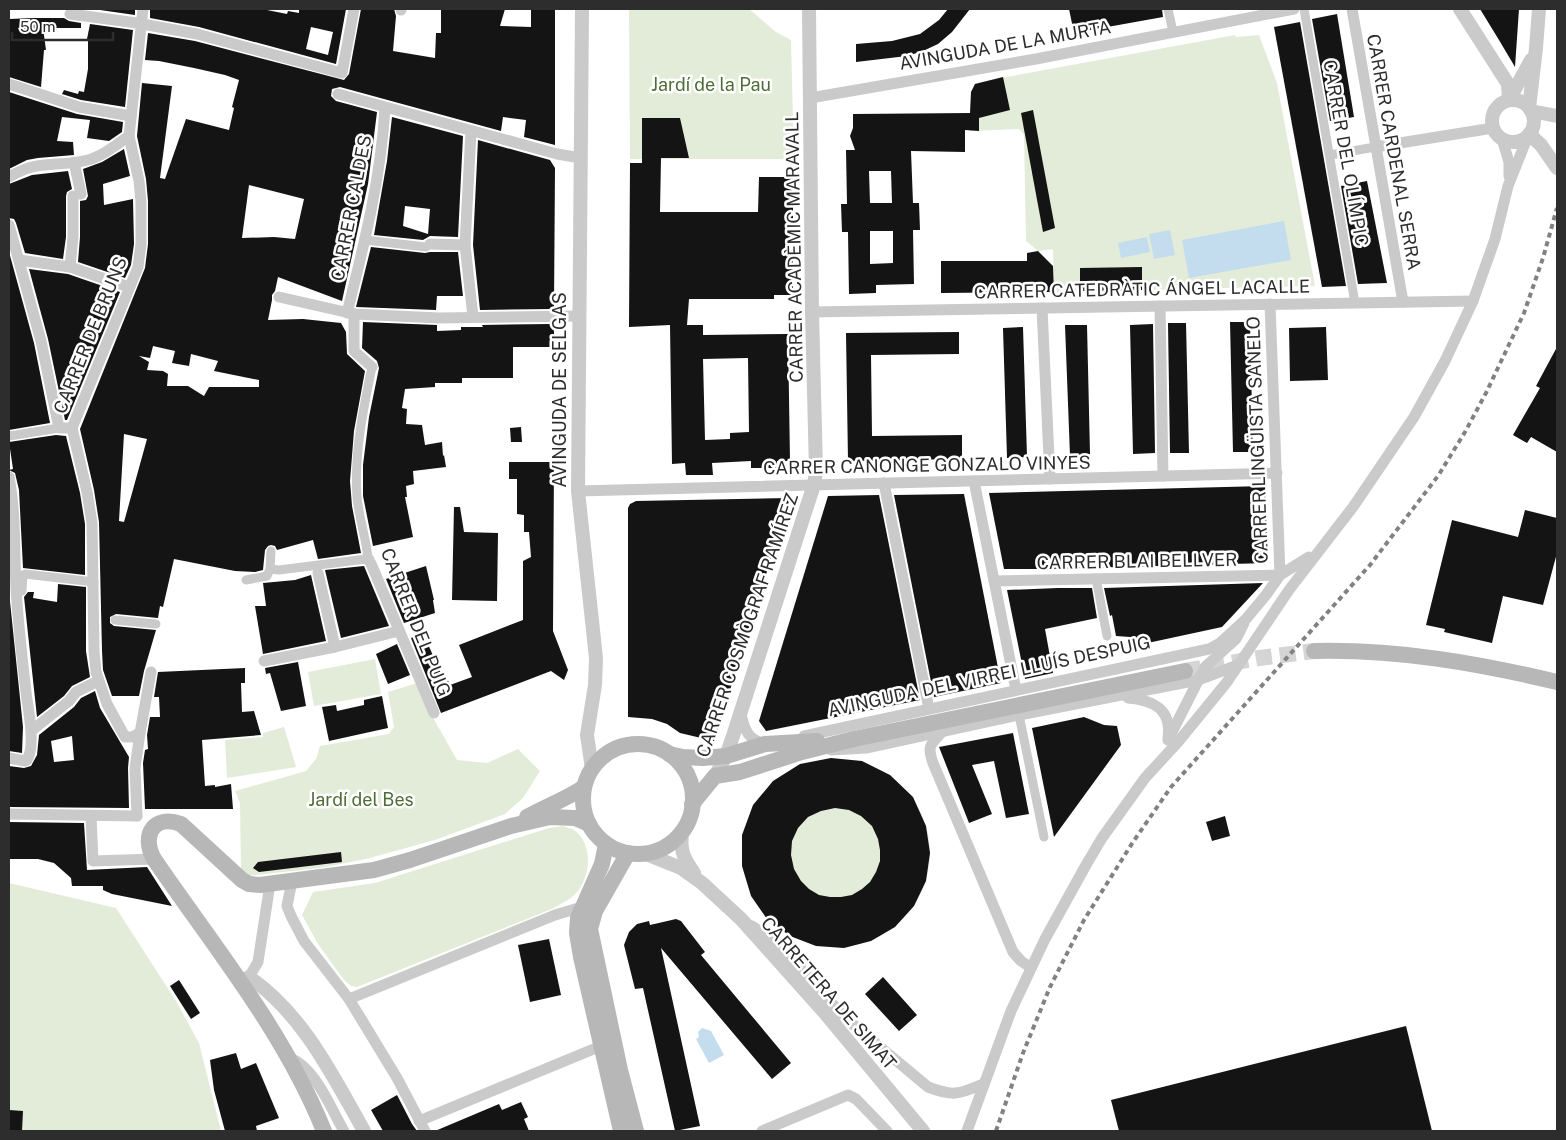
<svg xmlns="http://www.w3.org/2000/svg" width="1566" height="1140" font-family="'Public Sans',sans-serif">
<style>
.green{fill:#e3ecd9}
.water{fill:#c3dcee}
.building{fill:#141414;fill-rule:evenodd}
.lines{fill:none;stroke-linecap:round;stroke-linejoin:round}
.secondary-tunnel{stroke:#d5d5d5;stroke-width:16;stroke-dasharray:16 8;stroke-linecap:butt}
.pedestrian{stroke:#cacaca;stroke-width:9}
.minor{stroke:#cacaca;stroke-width:11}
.tertiary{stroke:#cacaca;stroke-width:14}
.secondary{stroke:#b7b7b7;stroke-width:16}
.rail{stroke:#828282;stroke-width:4;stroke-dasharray:5 4;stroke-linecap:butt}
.labels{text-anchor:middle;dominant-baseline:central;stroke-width:5;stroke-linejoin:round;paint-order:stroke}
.street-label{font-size:18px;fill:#2d2d2d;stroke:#fff}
.park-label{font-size:18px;fill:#4e6c37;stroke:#fff}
</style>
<rect width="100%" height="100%" fill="#fff"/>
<g class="green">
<polygon points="629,9 749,9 776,32 791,40 794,159 630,159"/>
<polygon points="1235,35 1236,37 1259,35 1277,83 1315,286 1054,292 1053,249 1038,251 1026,241 1024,135 1019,129 970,131 971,92 975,84 980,82"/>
<polygon points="375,659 381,694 314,706 308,672"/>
<polygon points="417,683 432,716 457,760 487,763 518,749 540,771 523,798 505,814 435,840 366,859 320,868 248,876 241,871 240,803 235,791 306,771 316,759 320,746 389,734 394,727 388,692"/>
<polygon points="284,727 296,767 227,778 225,740 263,737 263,733"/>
<circle cx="836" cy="853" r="94"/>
<path d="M563,826C566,828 571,828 574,830C592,843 591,871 580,888C574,898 562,903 552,909L357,987L351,986L344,980L318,944L302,915L313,892L375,883L549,828Z"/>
<polygon points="9,883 116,908 176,1001 199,1043 221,1131 9,1131"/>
</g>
<g class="water">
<polygon points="1284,221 1291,260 1189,278 1182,240"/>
<polygon points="1170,230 1175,255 1154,259 1149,234"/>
<polygon points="1147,237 1150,252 1121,258 1118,243"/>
<polygon points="702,1028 711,1031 724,1055 709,1063 696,1039 699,1037 698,1032"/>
</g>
<g class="building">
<polygon points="93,9 135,9 135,15"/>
<path d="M150,9H267V10L287,14L288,11L299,13V9H346L336,64L199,27L150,18ZM311,27L333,32L328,55L306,49Z"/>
<path d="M361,9H394L396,16L393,51L435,58L436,33H441V9H505L500,26L531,27V9H555V145L524,137L526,120L503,117L501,131L340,87L332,89L331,96L336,101L377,112L368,184L342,301L278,277L275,291L272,295V300L268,320L303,319L341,323L346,332L347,354L365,371L354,431L350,481L352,506L361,553L318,559L313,540L277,550L275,546L271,545L268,546L265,550L263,570L255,572L235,571L174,559L163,607L160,606L158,618L116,614L110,617V623L114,626L156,630L144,671L139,696H112L103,670L102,651L99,522L94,490L80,429L145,268L148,244V201L146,179L137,136L142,83L172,86L160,178L165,179L186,119L229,130L234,108L232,107L239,80L225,75L194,68L159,61L145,60L148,33L195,41L344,80L349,74ZM249,185L304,199L295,239L274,237L242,238ZM153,346L175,351L172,363L189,366L191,354L218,361L214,371L259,380V387H209L204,396L188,386H167L168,374L163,371L147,370L149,362L139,356L150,358ZM124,434L147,439L124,522L119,521Z"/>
<polygon points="948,9 970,9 952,32 938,44 923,51 907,56 856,62 856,44 892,41 920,34 939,20"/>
<polygon points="1069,9 1162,9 1163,17 1074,33"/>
<polygon points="1480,9 1519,9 1515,67 1499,40"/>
<polygon points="1337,14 1354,117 1330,121 1312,19"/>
<polygon points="34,18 64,18 69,21 81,23 81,28 43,28 46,50 44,50 41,87 9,77 9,19"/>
<polygon points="1300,22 1346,286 1322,287 1274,27"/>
<polygon points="90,24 133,30 125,107 81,100 62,94 64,90 78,94 79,91 84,92 88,69 88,39 87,39"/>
<path d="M1003,77L1010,110L979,118V131L965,130V152L911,151L913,203H919L920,230H913L914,284L876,285V293L849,294L848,232H842L841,204H847L846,150H855L850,136L853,128V114L970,113L971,92L975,84ZM869,171H891L892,203H870ZM870,231H893V263L870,264Z"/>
<polygon points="9,92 77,114 123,122 122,132 109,141 87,138 90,120 62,117 57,141 73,142 74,155 38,158 27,160 9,169"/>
<polygon points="1033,110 1055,228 1043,232 1021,113"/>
<path d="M392,117L463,136L458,237L430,236L423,240L374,235L387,161ZM405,206L430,209L428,234L403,226Z"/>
<path d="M642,118H680L689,158H661L660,212H758L759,177H793V295H774V299H689L687,325H703V335L788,334L790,461H777V468H751V461L712,463L713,475H686L685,463L672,464L670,325L629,327L630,163H642ZM748,358L749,432L730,433V439L705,440L703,359Z"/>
<polygon points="478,140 550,160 555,168 554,307 552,309 480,310 473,245"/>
<polygon points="124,149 130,176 103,184 104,205 133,199 134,244 131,265 125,278 78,262 80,237 80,201 86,200 88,196 83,169 102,162"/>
<polygon points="68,171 72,189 67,192 66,196 66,237 63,259 25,253 16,223 14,219 9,218 9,184 32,175"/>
<polygon points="1367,181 1387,283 1358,284 1341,186"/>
<polygon points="371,247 425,253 430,252 458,252 463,296 437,296 436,310 356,307"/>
<polygon points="1038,251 1053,266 1054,292 941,293 941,261 1027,261 1027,253"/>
<polygon points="9,252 34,343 50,423 9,430"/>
<polygon points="1142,267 1142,290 1080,291 1080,268"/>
<polygon points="29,269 68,274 120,292 67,420 65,420 48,339"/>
<polygon points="363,322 437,325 437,331 461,330 461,327 483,327 482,325 551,324 554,328 554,347 513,347 513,378 462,378 462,383 435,383 435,387 405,389 402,408 407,409 406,424 422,425 425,445 442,442 443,456 444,455 446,467 413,471 414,484 406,486 407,497 405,497 413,537 373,546 363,496 363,465 369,417 379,368 377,361 362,348"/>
<polygon points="1230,322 1250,322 1253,452 1233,452"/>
<polygon points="1168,323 1186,323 1189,453 1170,453"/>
<polygon points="1153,324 1155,453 1133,454 1130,325"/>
<polygon points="1065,325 1087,325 1090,454 1070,456"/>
<polygon points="1023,327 1027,457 1007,458 1003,328"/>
<polygon points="1326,327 1328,380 1290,381 1289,328"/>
<polygon points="959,332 959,354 871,355 872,436 962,435 962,459 848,461 846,333"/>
<polygon points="1557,347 1557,452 1531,437 1527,443 1513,435 1540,388 1536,386"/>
<polygon points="521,427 522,442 511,442 510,428"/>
<polygon points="56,435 66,436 80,493 85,524 85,575 23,568 19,490 15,473 9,470 13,469 9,442"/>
<polygon points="509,462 554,462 553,631 568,670 564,680 551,671 441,713 411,638 423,633 443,678 446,676 450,685 472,677 459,645 523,620 523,561 531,557 529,532 524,532 524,515 517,514 517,479 509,479"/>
<polygon points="1265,486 1268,563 1043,569 1004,569 989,493"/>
<polygon points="964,494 1001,683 934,697 894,495"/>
<polygon points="879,495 920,700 766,731 759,721 828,496"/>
<polygon points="790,498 714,741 680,733 667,724 652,719 628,717 628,508 630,504 636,501"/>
<polygon points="454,507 460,507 464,532 498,533 497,601 452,600"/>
<polygon points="1525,510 1557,518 1557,553 1543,605 1503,596 1492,643 1444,632 1445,629 1426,625 1452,520 1518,537"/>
<polygon points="364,566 389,626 341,638 325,570"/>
<polygon points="426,566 434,600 433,600 435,613 404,623 386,579"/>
<polygon points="311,575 326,641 263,654 255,606 266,606 263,583 295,580"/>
<polygon points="1263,583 1222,627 1143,644 1130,637 1116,636 1112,615 1110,616 1104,588"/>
<polygon points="58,584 86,587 86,651 90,677 72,686 64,696 37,717 24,597 28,592 34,592 33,598 57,602"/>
<polygon points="1058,588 1092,588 1097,618 1045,629 1053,673 1025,679 1007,590"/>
<polygon points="9,592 23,727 22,753 9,751"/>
<polygon points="397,644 410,675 388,684 376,654"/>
<polygon points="298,662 306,706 281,711 270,673 266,674 265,668"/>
<polygon points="245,668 245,683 241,683 242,712 254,711 261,735 202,740 205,786 215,785 215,787 231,784 233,809 145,809 143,763 145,750 148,749 147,735 150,717 160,717 159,697 154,697 158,672"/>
<path d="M95,691L100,708L129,757L128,768L129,808L9,807V766L24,768L31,766L37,755L39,735L74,707L81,698ZM72,736L74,760L54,762L51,741Z"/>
<polygon points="382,696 388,728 329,741 322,707 336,705 337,711 364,705 364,700"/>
<polygon points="1084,717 1104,725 1117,726 1121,745 1054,837 1032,728"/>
<polygon points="1013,733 1029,814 1006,818 994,761 972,765 992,814 969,823 939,747"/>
<path d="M831,758L862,761L890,775L913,797L926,826L930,853L926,881L914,906L895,927L871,941L844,948L816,946L790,936L767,919L751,896L742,866V835L753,805L773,781L800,764ZM835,808L849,810L861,816L872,826L878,839L880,850V861L876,872L870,882L862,889L852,895L841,897H830L819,895L809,889L801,881L794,869L791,855L792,841L798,828L808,817L821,811Z"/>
<polygon points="1225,816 1230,836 1212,841 1206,822"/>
<polygon points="9,822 84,823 87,870 147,867 172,906 112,894 103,890 103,886 72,886 71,878 54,863 38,859 9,859"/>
<polygon points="341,852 342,862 259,872 253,868 258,862"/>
<polygon points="676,919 681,921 705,952 701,955 791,1063 772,1079 661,948 700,1126 675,1131 643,988 635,989 624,945 629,932 637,924 649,921 650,925"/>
<polygon points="549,939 561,995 530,1002 518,945"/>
<polygon points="883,977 917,1015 899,1031 865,994"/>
<polygon points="179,980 200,1013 191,1019 170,986"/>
<polygon points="1406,1026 1432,1131 1119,1131 1111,1100"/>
<polygon points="236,1053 241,1069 256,1063 279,1118 256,1126 257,1131 225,1131 214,1090 210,1060"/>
<polygon points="397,1095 412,1124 417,1131 383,1131 371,1110"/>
<polygon points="521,1102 528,1117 524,1119 529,1131 435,1131 499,1104 502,1110"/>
<polygon points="9,1110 23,1111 22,1131 9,1131"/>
</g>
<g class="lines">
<polyline class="secondary-tunnel" points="1185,671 1259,658 1314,651"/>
<g class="pedestrian">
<polyline points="1168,9 1173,32"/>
<polyline points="1304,9 1355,303"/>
<polyline points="1330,155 1375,147"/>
<polyline points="365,240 426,247 430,244"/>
<polyline points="9,436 59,428"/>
<path d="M368,558C366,538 359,518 357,497C354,454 363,410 372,367"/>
<polyline points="270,569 279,570 366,559"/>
<polyline points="1096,578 1107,636"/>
<polyline points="246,580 267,576 270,569 271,551"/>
<polyline points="16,592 22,591 23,575 25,574 94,582"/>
<polyline points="115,620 156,624"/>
<polyline points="1019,715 1044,837"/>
</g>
<g class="minor">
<polyline points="1352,9 1403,302"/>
<polyline points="401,10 401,9"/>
<polyline points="70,14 137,23 197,34 342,73 354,9"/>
<polyline points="9,84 79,107 131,116"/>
<polyline points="338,94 557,154 581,158"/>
<polyline points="810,98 1036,59 1294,9"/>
<polyline points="471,131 465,245 473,317"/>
<polyline points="1502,139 1509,162 1509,176"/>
<polyline points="1375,147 1493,128"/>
<polyline points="74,162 81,194"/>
<path d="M9,177C40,158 57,168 88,160C103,156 116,145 129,136"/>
<polyline points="9,225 41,341 59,428 72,428"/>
<polyline points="430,244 465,245"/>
<polyline points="19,260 70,267 129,287"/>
<polyline points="70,267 73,237 73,196"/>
<polyline points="279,297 354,314 439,318 580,316"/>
<polyline points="1160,306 1163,476"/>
<polyline points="1042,308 1050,479"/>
<polyline points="812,312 1473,301"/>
<path d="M347,313C364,245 381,178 385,108"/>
<polyline points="354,314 354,351 372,367"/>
<polyline points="72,428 138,267 141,244 141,202 139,181 129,136 143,9"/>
<polyline points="72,428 87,492 92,523 94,651 96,672 107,704 125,737 132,737 140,733"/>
<path d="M9,477C16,514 14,551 16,588C18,623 22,657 26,692C28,709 36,745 27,760L25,761L9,758"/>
<polyline points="974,481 1016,690"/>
<polyline points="884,483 929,709"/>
<polyline points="578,491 1277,473"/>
<polyline points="366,559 368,558 372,566 434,713"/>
<polyline points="318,573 335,647"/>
<polyline points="994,581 1280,575 1270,304"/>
<polyline points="264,661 335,647 399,631"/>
<path d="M1128,698C1153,700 1172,709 1168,738"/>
<path d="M741,713C744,730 748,740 766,744"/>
<polyline points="31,731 69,701 76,692 98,681"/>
<path d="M942,732C930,745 927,746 933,763L1013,952L1021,961L1030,967"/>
<polyline points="804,736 1209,649 1220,643 1246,619 1266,595 1280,575 1309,557"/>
<polyline points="1168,740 1205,667 1236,639 1244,623"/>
<polyline points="831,750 866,748 1019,715 1198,680 1238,665"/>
<polyline points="9,814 137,816"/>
<polyline points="91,816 93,861 154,859"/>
<polyline points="137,816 135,768 140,733 151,672"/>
<polyline points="292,881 287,906 291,916 304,941 349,999 397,1078 425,1131"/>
<path d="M752,926L775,942L798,965L843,1016L928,1087C954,1097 959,1094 983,1084"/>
<polyline points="249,977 258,962 270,884"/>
<polyline points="349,999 555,915 582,907"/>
<path d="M289,1058C314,1065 331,1109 344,1131"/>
<polyline points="419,1121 601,1046"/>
<polyline points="762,1131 848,1095 856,1099 887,1131"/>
<polyline points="967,1131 1011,1011 1045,939 1086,865 1102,838 1145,778 1178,742 1227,682 1289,590 1353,507 1414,417 1445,361 1473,301 1495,239 1508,186 1528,136"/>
</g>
<g class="tertiary">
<polyline points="582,9 578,491 596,658 595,685 587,735 592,769"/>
<polyline points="1460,9 1508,84 1509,100"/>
<polyline points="1509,100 1531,60"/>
<circle cx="1513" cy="121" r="21"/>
<polyline points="1529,108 1536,48 1539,9"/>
<polyline points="1531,111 1557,116"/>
<polyline points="1529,134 1541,145 1557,168"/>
<polyline points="715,776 726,756 733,736 807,506 814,485 816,471 812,312 809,9"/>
<path d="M682,832C680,851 683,857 694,873"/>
<polyline points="646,854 681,868 702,883 741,919 825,1013 923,1131"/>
<path d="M240,983L249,977C303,1014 333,1076 364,1131"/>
</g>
<g class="secondary">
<path d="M1314,651C1397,649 1477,663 1557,682"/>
<circle cx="638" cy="799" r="55"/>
<polyline points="669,754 683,757 703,758 726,756 765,744 817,741"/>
<polyline points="692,804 715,776 740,772 802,752 854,739 1185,671"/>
<path d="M527,817C546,806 567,799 584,787"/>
<polyline points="606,844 602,864 578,918 577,933 581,957 621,1131"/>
<polyline points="628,853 595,911 590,929 620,1070 636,1131"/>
<path d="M324,1131C284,1031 214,947 154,859C141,836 153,814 181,824L242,880L249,884L260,885L374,870L410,860L511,826L550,817L575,818L589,824"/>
</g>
<polyline class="rail" points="996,1131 1023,1053 1050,987 1084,920 1133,842 1171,787 1370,565 1438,476 1465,432 1486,393 1524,313 1543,258 1557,208"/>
</g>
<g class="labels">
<g class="street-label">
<text transform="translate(1005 45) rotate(-10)">AVINGUDA DE LA MURTA</text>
<text transform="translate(1394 152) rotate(80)">CARRER CARDENAL SERRA</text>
<text transform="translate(1346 153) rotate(80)">CARRER DEL OLÍMPIC</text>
<text transform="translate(351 208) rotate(-79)">CARRER CALDES</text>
<text transform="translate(794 247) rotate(-91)">CARRER ACADÈMIC MARAVALL</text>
<text transform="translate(1142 289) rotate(-1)">CARRER CATEDRÀTIC ÁNGEL LACALLE</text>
<text transform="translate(90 335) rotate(-68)">CARRER DE BRUNS</text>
<text transform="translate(559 390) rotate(-90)">AVINGUDA DE SELGAS</text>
<text transform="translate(1257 440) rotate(-92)">CARRER LINGÜISTA SANELO</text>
<text transform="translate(927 465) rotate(-1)">CARRER CANONGE GONZALO VINYES</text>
<text transform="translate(1137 561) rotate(-1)">CARRER BLAI BELLVER</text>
<text transform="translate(416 622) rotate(68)">CARRER DEL PUIG</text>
<text transform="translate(747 625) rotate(-71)">CARRER COSMÒGRAF RAMÍREZ</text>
<text transform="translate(989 676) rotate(-12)">AVINGUDA DEL VIRREI LLUÍS DESPUIG</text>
<text transform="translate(829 993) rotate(49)">CARRETERA DE SIMAT</text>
</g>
<g class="park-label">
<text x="711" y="84">Jardí de la Pau</text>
<text x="361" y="799">Jardí del Bes</text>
</g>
</g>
<rect width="1566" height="1140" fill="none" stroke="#2d2d2d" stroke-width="20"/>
<path d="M12 32v8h101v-8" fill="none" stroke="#2d2d2d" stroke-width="2.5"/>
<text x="20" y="32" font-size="15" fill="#2d2d2d" stroke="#ffffff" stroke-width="4" paint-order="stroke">50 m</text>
</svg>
